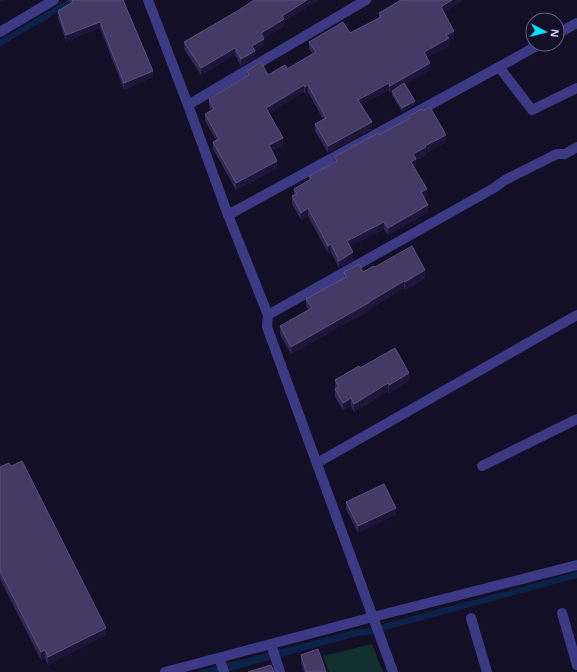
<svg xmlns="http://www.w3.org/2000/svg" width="577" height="672" font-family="Helvetica,sans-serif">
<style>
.green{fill:#12302f}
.water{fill:#0c2248}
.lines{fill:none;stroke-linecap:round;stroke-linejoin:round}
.stream{stroke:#0c2248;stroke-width:6}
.street{stroke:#3d3a85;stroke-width:10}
.wall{fill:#312854}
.shaded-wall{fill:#1d163a}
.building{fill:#433a66;stroke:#5a527e}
</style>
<rect width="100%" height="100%" fill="#130f26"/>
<polygon class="green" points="372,644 383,672 329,672 323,656"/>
<polygon class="water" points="359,629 361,635 226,672 194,672"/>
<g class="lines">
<g class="stream">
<polyline points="0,43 73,0"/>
<polyline points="352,633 366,632 577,575"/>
</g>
<g class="street">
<polyline points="148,0 188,105 228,215 268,315 267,327 393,672"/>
<polyline points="0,32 54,0"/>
<polyline points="557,34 577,23"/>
<polyline points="499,67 540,44"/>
<polyline points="188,105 366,0"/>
<polyline points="228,215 499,67 532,110 577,88"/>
<polyline points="268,315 494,188 505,180 557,154 565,154 577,147"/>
<polyline points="317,463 577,315"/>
<polyline points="482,466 577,419"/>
<polyline points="562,613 577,665"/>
<polyline points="471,618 487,672"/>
<polyline points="271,644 280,672"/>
<polyline points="219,658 224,672"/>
<polyline points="165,672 373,617 577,565"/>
</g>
</g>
<g class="wall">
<polygon points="68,0 123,0 153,77 124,90 100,28 66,41 58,18 58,11 70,3"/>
<polygon points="254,0 319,0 284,21 284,26 264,38 264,46 255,51 255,58 241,66 235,55 201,75 184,49 184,42 239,10"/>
<polygon points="401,0 463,0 444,12 454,38 449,40 449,46 427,57 430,70 405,84 415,105 402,112 392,95 392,92 390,93 389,90 361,105 372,129 328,153 315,131 315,124 323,119 308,92 305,94 304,92 269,113 283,145 271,151 277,168 236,190 213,149 213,142 216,140 205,121 205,114 211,110 209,106 209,99 247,77 247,71 268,75 287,69 313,54 309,49 309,42 350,33 379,18 379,13"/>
<polygon points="409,116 446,142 426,153 426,155 416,160 416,166 414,167 427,197 424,198 428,212 388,235 384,229 350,246 353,260 339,268 331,252 328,253 308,216 301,220 292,204 292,196 294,195 294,189 309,180 309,176 334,162 334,157 379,135 409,119"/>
<polygon points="375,267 425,278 405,290 404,288 370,309 370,310 291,354 280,334 280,326 308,310 306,306 306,299 344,278 344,272 363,272"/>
<polygon points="360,368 409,381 389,393 388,391 354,412 351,406 343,410 335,397 335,380"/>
<polygon points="0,467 106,635 48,665 45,658 41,660 0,579"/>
<polygon points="346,502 396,515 358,533 346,509"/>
<polygon points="301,655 326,672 304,672 301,663"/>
</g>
<g class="shaded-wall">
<polygon points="0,0 6,0 0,2"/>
<polygon points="307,0 319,0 284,21 284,26 261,40 261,33 282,16"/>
<polygon points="452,0 463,0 441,14 441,7"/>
<polygon points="100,22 100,28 66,41 66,35"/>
<polygon points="454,31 454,38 449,40 449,46 424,59 424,52 446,35"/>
<polygon points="264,39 264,46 255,51 255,58 241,66 241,59 252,46"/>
<polygon points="235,48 235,55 201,75 201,68"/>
<polygon points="430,63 430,70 392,92 392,91 392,92 390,93 390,86"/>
<polygon points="153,71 153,77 124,90 124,83"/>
<polygon points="389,83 389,90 358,107 358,100"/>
<polygon points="304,85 304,92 266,115 266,108"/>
<polygon points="308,85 308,92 305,94 305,87"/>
<polygon points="415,101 415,105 402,112 402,108"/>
<polygon points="372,122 372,129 328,153 328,146"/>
<polygon points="446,135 446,142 426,153 426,155 416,160 416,166 411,169 411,162 413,154 425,146"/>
<polygon points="283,138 283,145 269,152 269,145"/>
<polygon points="277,161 277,168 236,190 236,183"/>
<polygon points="427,189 427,197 421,200 421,192"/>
<polygon points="428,205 428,212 388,235 388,228"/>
<polygon points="308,208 308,216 301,220 301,213"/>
<polygon points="384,222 384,229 347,248 347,241"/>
<polygon points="331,244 331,252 328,253 328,246"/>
<polygon points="353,252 353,260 339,268 339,261"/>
<polygon points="425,270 425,278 405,290 405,282"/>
<polygon points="404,281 404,288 370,309 370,310 291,354 291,347 369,302"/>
<polygon points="409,373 409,381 389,393 389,385"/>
<polygon points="388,383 388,391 354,412 354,404"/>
<polygon points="351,398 351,406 343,410 343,403"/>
<polygon points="396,508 396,515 358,533 358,526"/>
<polygon points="106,628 106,635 48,665 48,657"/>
<polygon points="45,650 45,658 41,660 41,652"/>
</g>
<g class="building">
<polygon points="72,0 123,0 153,71 124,83 100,22 66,35 58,11 73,2"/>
<polygon points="254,0 307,0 282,16 284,19 261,33 264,39 252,46 255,51 241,59 235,48 201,68 184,42 239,10"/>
<polygon points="401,0 452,0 441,7 454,31 446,35 449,38 424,52 430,63 390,86 389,83 358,100 372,122 328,146 315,124 326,118 308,85 305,87 304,85 266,108 283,138 269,145 277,161 236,183 213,142 219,139 205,114 214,109 209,99 249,75 247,71 261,62 268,75 285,65 287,69 316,52 309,42 343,22 350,33 381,17 379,13"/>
<polygon points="404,83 415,101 402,108 392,91"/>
<polygon points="430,107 446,135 425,146 426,147 413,154 416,159 411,162 427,189 421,192 428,205 388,228 384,222 347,241 353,252 339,261 331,244 328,246 308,208 301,213 292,196 297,194 294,189 311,179 309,176 337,161 334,157 378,133 379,135 410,118 409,116 422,109 423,111"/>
<polygon points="412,246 425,270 405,282 404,281 369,302 370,302 291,347 280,326 312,308 306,299 346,277 344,272 359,264 363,272 374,266 375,267"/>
<polygon points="395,348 409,373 389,385 388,383 354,404 351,398 343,403 335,389 339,387 335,380 359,366 360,368"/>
<polygon points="22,461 106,628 48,657 45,650 41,652 0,571 0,467 9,463 11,466"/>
<polygon points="384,484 396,508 358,526 346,502"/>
<polygon points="318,649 326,672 306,672 301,655"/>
<polygon points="271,665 274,672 248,672"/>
</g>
<g transform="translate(545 32) rotate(97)"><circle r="19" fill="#130f26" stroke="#625e7d"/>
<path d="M0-3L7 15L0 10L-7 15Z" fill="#00e5ff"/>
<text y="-6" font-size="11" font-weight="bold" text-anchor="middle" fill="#d9d4ff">N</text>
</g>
</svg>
